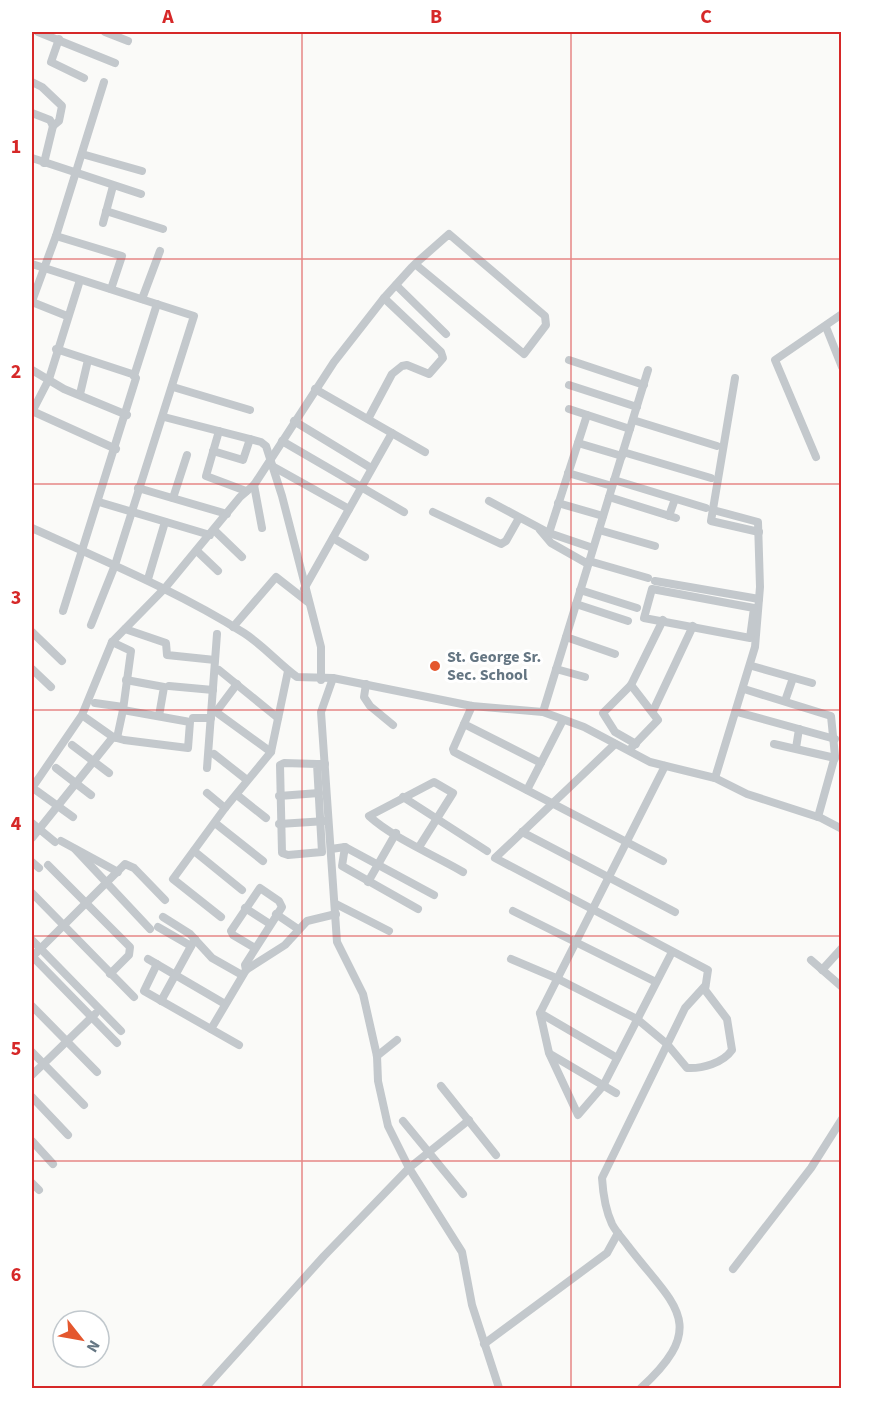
<svg xmlns="http://www.w3.org/2000/svg" width="873" height="1420" font-family="'Source Sans 3',sans-serif">
<style>
.lines{fill:none;stroke-linecap:round;stroke-linejoin:round}
.street{stroke:#c3c8cc;stroke-width:8}
.grid{fill:none;stroke:#d62828;stroke-width:1.5;stroke-opacity:0.55}
.poi-dot{fill:#e4572e;stroke:#fff;stroke-width:2}
.labels{text-anchor:middle;dominant-baseline:central;stroke-width:6;stroke-linejoin:round;paint-order:stroke}
.poi-label{font-size:16px;font-weight:bold;fill:#657683;stroke:#fff;text-anchor:start}
.neatline{fill:none;stroke:#d62828;stroke-width:2}
.grid-label{font-size:20px;text-anchor:middle;font-weight:bold;fill:#d62828}
</style>
<rect width="100%" height="100%" fill="#fafaf8"/>
<g class="lines">
<g class="street">
<polyline points="38,32 115,63"/>
<polyline points="105,32 128,41"/>
<polyline points="59,39 51,62 84,78"/>
<polyline points="32,82 42,87 62,106 59,121 53,126"/>
<polyline points="32,113 50,120 53,126 44,163"/>
<polyline points="82,154 142,171"/>
<polyline points="32,158 141,194"/>
<polyline points="106,211 163,229"/>
<polyline points="103,223 113,186"/>
<polyline points="56,236 122,256 111,289"/>
<polyline points="32,264 194,316 115,565 91,625"/>
<polyline points="396,285 446,334"/>
<polyline points="142,299 160,251"/>
<polyline points="32,301 56,236 104,82"/>
<polyline points="32,302 67,316"/>
<polyline points="826,327 842,367"/>
<polyline points="56,349 132,374 136,378 63,611"/>
<polyline points="569,360 644,385"/>
<polyline points="32,370 64,389 127,415"/>
<polyline points="134,376 157,304"/>
<polyline points="735,378 711,521 759,532"/>
<polyline points="569,385 637,407"/>
<polyline points="173,387 250,410"/>
<polyline points="315,389 425,452"/>
<polyline points="80,394 88,360"/>
<polyline points="569,409 630,429"/>
<polyline points="32,411 116,449"/>
<polyline points="32,412 49,379 80,280"/>
<polyline points="164,417 261,442 266,446 282,496 321,647 321,680"/>
<polyline points="368,419 392,374 402,366 407,365 429,374 443,358 441,352 384,298"/>
<polyline points="633,420 717,446"/>
<polyline points="294,421 371,468"/>
<polyline points="219,431 206,476 246,491"/>
<polyline points="282,441 404,512"/>
<polyline points="578,443 622,456"/>
<polyline points="213,451 243,460 250,439"/>
<polyline points="623,452 711,478"/>
<polyline points="816,457 775,360 842,314"/>
<polyline points="272,466 349,509"/>
<polyline points="568,473 612,486"/>
<polyline points="614,480 706,508"/>
<polyline points="254,485 262,528"/>
<polyline points="138,488 227,514"/>
<polyline points="609,497 676,518"/>
<polyline points="173,498 187,455"/>
<polyline points="489,501 549,533 593,548"/>
<polyline points="99,502 210,535"/>
<polyline points="558,503 603,516"/>
<polyline points="713,510 758,522 760,587 755,647 715,778"/>
<polyline points="433,512 501,544 506,541 519,518"/>
<polyline points="669,516 675,499"/>
<path d="M32,528C104,561 177,591 244,633C264,646 278,663 297,677L333,678L472,706L543,712L584,727L650,762L715,778L747,794L821,818L842,829"/>
<polyline points="214,530 242,557"/>
<polyline points="540,530 551,543 588,564"/>
<polyline points="599,530 655,546"/>
<polyline points="549,533 587,415"/>
<polyline points="333,538 365,557"/>
<polyline points="197,551 218,571"/>
<polyline points="589,561 648,578"/>
<polyline points="148,579 165,522"/>
<polyline points="655,581 759,599"/>
<polyline points="304,589 392,433"/>
<polygon points="652,589 754,608 750,638 644,618"/>
<polyline points="580,590 637,608"/>
<polyline points="576,604 628,621"/>
<polyline points="233,627 276,577 308,602"/>
<polyline points="125,629 166,643 167,655 215,660"/>
<polyline points="32,632 62,661"/>
<polyline points="566,637 615,654"/>
<polyline points="752,666 812,683"/>
<polyline points="32,669 51,687"/>
<polyline points="556,669 585,677"/>
<polyline points="219,670 278,718"/>
<polyline points="333,678 321,712 337,942 363,994 377,1056 378,1081 388,1126 409,1168 462,1252 472,1305 499,1388"/>
<polyline points="126,680 164,687 159,716"/>
<polyline points="237,684 216,712 271,752"/>
<polyline points="366,684 364,697 370,706 393,725"/>
<polyline points="631,685 658,720 632,747"/>
<polyline points="169,686 213,690"/>
<polyline points="744,689 831,716 835,756 818,817"/>
<polyline points="785,701 793,678"/>
<polyline points="95,703 123,707"/>
<polyline points="472,706 453,749 454,752 663,861"/>
<polyline points="653,711 693,626"/>
<polyline points="543,712 648,370"/>
<polyline points="737,712 835,739"/>
<polyline points="86,718 113,737 124,740 188,748 190,722 123,710 131,651 112,642"/>
<polyline points="193,718 211,718"/>
<polyline points="464,724 541,763"/>
<polyline points="117,738 123,710"/>
<polyline points="636,744 615,732 603,713 631,685 663,620"/>
<polyline points="774,744 835,758"/>
<polyline points="72,745 109,773"/>
<polyline points="796,748 799,729"/>
<polyline points="214,754 247,780"/>
<polyline points="317,764 322,852 288,855 282,853 280,765 284,763 317,764 325,764"/>
<polyline points="665,766 540,1013 549,1053 578,1115 603,1086 672,952"/>
<polyline points="56,768 91,795"/>
<polyline points="207,768 217,634"/>
<polyline points="32,788 82,715 112,642 165,588 240,497 254,485 334,362 384,298 412,267 415,264 449,234 545,316 546,325 524,354 415,264"/>
<polyline points="527,790 563,720"/>
<polyline points="37,791 73,817"/>
<polyline points="207,793 225,808"/>
<polyline points="237,795 266,818"/>
<polyline points="279,796 319,793"/>
<polyline points="403,797 487,851"/>
<polyline points="32,823 55,842"/>
<polyline points="215,823 263,861"/>
<polyline points="279,824 326,821"/>
<polyline points="522,832 675,912"/>
<polyline points="32,838 113,737"/>
<polyline points="61,841 118,872"/>
<polyline points="345,847 342,866 418,909"/>
<path d="M419,847L453,793L434,782L369,816C393,838 434,855 463,872"/>
<polyline points="75,849 150,929"/>
<polyline points="331,849 345,847 434,895"/>
<polyline points="194,851 242,890"/>
<polyline points="32,862 39,868"/>
<polyline points="48,865 130,947 129,955 110,974"/>
<polyline points="368,882 396,833"/>
<polyline points="32,893 134,997"/>
<polyline points="336,904 389,931"/>
<polyline points="245,908 270,924"/>
<polyline points="513,911 656,982"/>
<polyline points="276,914 298,929"/>
<polyline points="163,917 190,934 212,958 242,975"/>
<polyline points="221,917 173,879 225,808 271,752 288,671"/>
<polyline points="158,927 191,946"/>
<polyline points="32,940 121,1031"/>
<polyline points="32,956 117,1043"/>
<polyline points="32,957 125,864 134,868 165,900"/>
<polyline points="148,959 225,1004"/>
<path d="M511,959L556,978L637,1019L667,1044L687,1068C702,1069 723,1063 732,1050L727,1019L705,990L708,970L495,858L615,744"/>
<polyline points="811,960 842,987"/>
<polyline points="157,964 144,991 239,1045"/>
<polyline points="246,970 245,965 282,907 279,901 260,888 231,931 233,935 255,948"/>
<polyline points="822,970 842,948"/>
<polyline points="161,1001 195,939"/>
<polyline points="32,1006 97,1072"/>
<polyline points="540,1013 617,1058"/>
<polyline points="211,1029 246,970 285,945 307,921 336,914"/>
<polyline points="32,1052 84,1105"/>
<polyline points="550,1054 616,1093"/>
<polyline points="377,1056 397,1040"/>
<polyline points="32,1075 95,1014"/>
<polyline points="441,1086 496,1155"/>
<polyline points="32,1097 68,1135"/>
<polyline points="403,1121 463,1194"/>
<polyline points="32,1141 53,1164"/>
<polyline points="32,1183 39,1190"/>
<polyline points="733,1269 811,1168 842,1119"/>
<polyline points="484,1344 607,1253 618,1233"/>
<polyline points="205,1388 324,1256 409,1168 469,1120"/>
<path d="M641,1388C711,1324 673,1305 628,1246C623,1239 616,1232 612,1224C605,1209 603,1194 602,1178L685,1008L705,986"/>
</g>
</g>
<path class="grid" d="M302,32V1388M571,32V1388M32,259H842M32,484H842M32,710H842M32,936H842M32,1161H842"/>
<circle class="poi-dot" cx="435" cy="666" r="6"/>
<g class="labels">
<g class="poi-label">
<text x="447" y="657">St. George Sr.<tspan x="447" dy="18">Sec. School</tspan></text>
</g>
</g>
<rect width="873" height="1420" fill="none" stroke="#ffffff" stroke-width="66"/>
<g transform="translate(81 1339) rotate(121)"><circle r="28" fill="#ffffff" stroke="#c1c8cd" stroke-width="1.5"/>
<path d="M0-4.5L10 22L0 15L-10 22Z" fill="#e4572e"/>
<text y="-9" font-size="16" font-weight="bold" text-anchor="middle" fill="#657683">N</text>
</g>
<rect x="33" y="33" width="807" height="1354" class="neatline"/>
<g class="grid-label">
<text x="168" y="23">A</text>
<text x="436" y="23">B</text>
<text x="706" y="23">C</text>
<text x="16" y="153">1</text>
<text x="16" y="378">2</text>
<text x="16" y="604">3</text>
<text x="16" y="830">4</text>
<text x="16" y="1055">5</text>
<text x="16" y="1281">6</text>
</g>
</svg>
